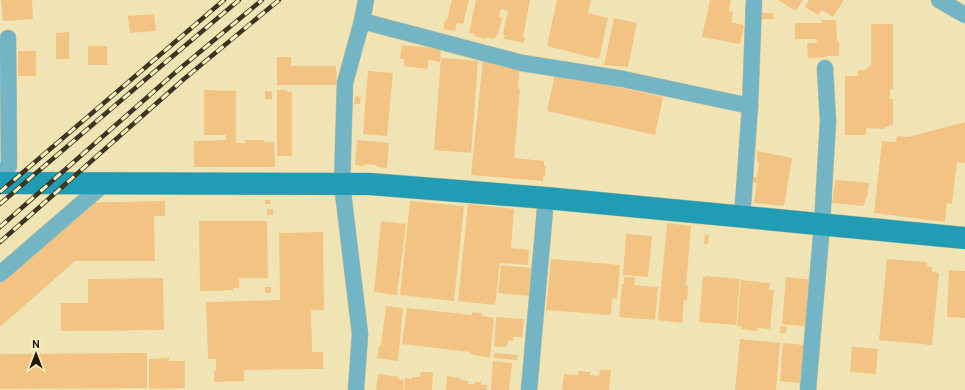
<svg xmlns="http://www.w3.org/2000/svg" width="965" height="390" font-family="Overpass,sans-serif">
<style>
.building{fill:#f2c383}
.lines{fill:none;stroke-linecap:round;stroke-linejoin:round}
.street-casing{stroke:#cbc095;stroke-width:17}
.secondary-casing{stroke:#cbc095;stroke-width:23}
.street{stroke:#74b5c5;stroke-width:16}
.secondary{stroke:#209db5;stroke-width:22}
.rail-casing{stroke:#3c3620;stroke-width:4.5}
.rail{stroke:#fef1c1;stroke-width:3;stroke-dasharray:9;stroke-linecap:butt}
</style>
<rect width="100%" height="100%" fill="#f1e4b4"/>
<g class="building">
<polygon points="1,0 32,0 33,19 3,21"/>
<polygon points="452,0 469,0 463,24 457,23 455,31 443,29 445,20 447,20"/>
<polygon points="476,0 530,0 523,37 525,37 524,43 504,39 505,35 503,34 508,11 501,9 499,17 502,18 498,34 494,39 486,37 485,39 474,36 475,34 469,33"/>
<polygon points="557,0 591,0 588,13 608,18 599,59 547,46"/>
<polygon points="710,0 731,0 729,11 733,12 731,22 743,25 744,26 740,44 702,37"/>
<polygon points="778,0 803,0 796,11"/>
<polygon points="809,0 844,0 833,17 822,10 818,15 805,7"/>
<polygon points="760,13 773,13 774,19 760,19"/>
<polygon points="154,14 156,31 130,33 128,16"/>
<polygon points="614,18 637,23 628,67 604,65"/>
<polygon points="822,20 836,20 837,41 839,41 839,56 827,56 827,57 808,58 807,43 817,43 817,39 795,39 795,23 822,23"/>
<polygon points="871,24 893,24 893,89 890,89 890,99 893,99 893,124 882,129 866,128 866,135 845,135 845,76 858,76 858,70 865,70 871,65"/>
<polygon points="69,32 69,59 56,59 56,33"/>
<polygon points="402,45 441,49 440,62 429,60 427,69 404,66 404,59 400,59"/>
<rect x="88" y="46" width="19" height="19"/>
<rect x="18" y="51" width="18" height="25"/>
<polygon points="277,57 291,57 291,66 336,66 337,85 277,85"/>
<polygon points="441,58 478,61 471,153 434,150"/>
<polygon points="483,60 520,63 518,89 520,89 514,158 544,161 544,166 546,166 545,177 543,177 543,181 471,175"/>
<polygon points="368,71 393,73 387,136 363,134"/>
<polygon points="555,73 663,97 655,135 547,111"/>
<polygon points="204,90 236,91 236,143 245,143 245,140 264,140 264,142 274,142 275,167 194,167 194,141 226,140 226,135 204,135"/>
<polygon points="277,90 287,90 287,92 292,92 292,156 277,156"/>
<rect x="265" y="91" width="7" height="8"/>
<polygon points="355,96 361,97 360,104 354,104"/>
<polygon points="965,122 965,163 957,162 952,204 947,203 945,222 874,213 882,141 896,142 897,136 908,137"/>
<polygon points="357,140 389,143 387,168 377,167 377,165 364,164 364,166 355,165"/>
<polygon points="757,151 792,158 784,206 754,203 757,183 752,183 753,177 757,177 759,162 757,161"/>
<polygon points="835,180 869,183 867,198 866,198 864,206 832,203"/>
<rect x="265" y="200" width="5" height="4"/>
<polygon points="165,201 165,216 154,216 155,261 75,261 0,327 0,269 76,203"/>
<polygon points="410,201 464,206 454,301 400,295"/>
<polygon points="468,204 514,209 511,248 529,250 528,265 500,263 495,305 458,301"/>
<rect x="267" y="209" width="6" height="6"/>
<polygon points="199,221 267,221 268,278 239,278 239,288 233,288 233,290 200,291"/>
<polygon points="381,221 406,224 397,295 374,292"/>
<polygon points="667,223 691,226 686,286 688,286 687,301 684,300 682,323 658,320"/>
<polygon points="323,232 324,310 311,310 312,352 323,352 323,369 244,370 244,381 214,382 214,371 216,371 216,359 208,359 206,302 280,300 279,233"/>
<polygon points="626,234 652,236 648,277 623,275"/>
<polygon points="705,234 709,235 708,244 704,244"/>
<polygon points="551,259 620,265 617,299 612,298 611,315 546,310"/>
<polygon points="887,259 927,262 927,267 932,267 932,272 939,273 932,345 879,340"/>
<polygon points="501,265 531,268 529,296 498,293"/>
<polygon points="949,270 965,271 965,318 947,317"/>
<polygon points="706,276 740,279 736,325 699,322 703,277 706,277"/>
<polygon points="624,277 635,277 634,285 658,287 655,320 619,317 622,284 624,284"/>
<polygon points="786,277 814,280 809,327 782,324"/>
<polygon points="163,278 164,330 61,331 61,303 88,303 88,279"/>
<polygon points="741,280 770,283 769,290 774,290 770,329 757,328 757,331 741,329 742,327 737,326"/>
<rect x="265" y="287" width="6" height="6"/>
<polygon points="386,306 403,308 398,361 377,358 379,346 381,346"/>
<polygon points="407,308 472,315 472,312 482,313 482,316 494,318 490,358 470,354 470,352 402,344"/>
<polygon points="496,317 524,319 522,337 513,337 513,341 508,340 507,347 494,346"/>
<polygon points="781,326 787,327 786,333 780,333"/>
<polygon points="740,339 780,343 776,390 735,390"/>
<polygon points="783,343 804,345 801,383 780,381"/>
<polygon points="852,347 878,349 876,374 850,372"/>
<polygon points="147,353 147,388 0,389 0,354"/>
<polygon points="494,353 518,355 517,360 494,358"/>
<polygon points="169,358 169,361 185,361 185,388 149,389 149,359"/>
<polygon points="493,361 512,363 509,390 491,390"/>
<polygon points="600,370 611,370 609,390 562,390 564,374 578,375 578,371 591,372 590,375 599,376"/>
<polygon points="421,372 433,372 432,390 404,390 405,378 412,379 412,377 420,377"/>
<polygon points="378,374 399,377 398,379 404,380 403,390 376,390"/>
<polygon points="447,376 460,378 460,380 468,381 468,384 475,384 475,382 481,382 481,385 487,385 486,390 446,390"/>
</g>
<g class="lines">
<g class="street-casing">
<g id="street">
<polyline points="939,0 965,15"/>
<polyline points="362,21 522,63 623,79 750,106"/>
<polyline points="0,174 9,166 8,38"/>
<polyline points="742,218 750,106 754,0"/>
<polyline points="0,274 104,184"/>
<polyline points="356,390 360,334 342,184 345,83 362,21 366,0"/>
<polyline points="529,390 546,198"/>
<polyline points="808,390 822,224 828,121 825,68"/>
</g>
</g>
<g class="secondary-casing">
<polyline id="secondary" points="0,183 370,184 546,198 965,238"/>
</g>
<use href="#street" class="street"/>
<use href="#secondary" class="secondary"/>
<g class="rail-casing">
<g id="rail">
<polyline points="0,192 224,0"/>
<polyline points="0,204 167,61 239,0"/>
<polyline points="0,227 177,71 262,0"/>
<polyline points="0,242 184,79 279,0"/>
</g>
</g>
<use href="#rail" class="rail"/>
</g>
<g transform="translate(36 354)" stroke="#fef1c1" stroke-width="3" paint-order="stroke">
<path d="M0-3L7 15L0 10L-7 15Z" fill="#1f1a08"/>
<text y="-6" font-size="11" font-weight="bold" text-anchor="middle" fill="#1f1a08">N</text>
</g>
</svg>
